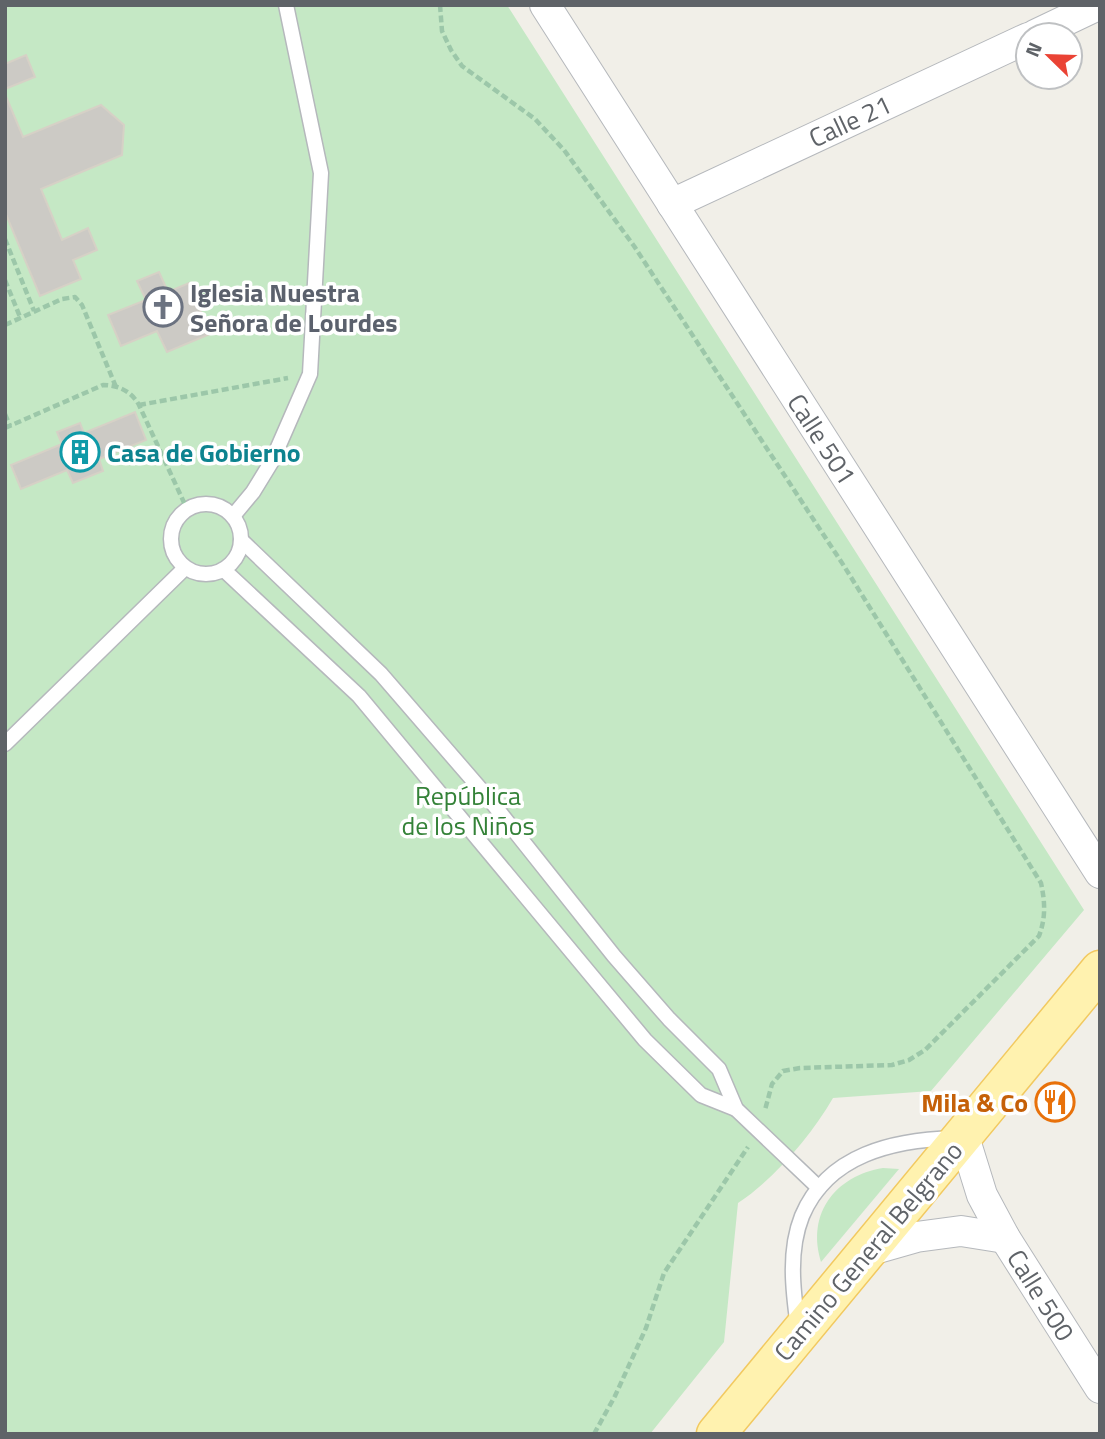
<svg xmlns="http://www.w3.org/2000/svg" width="1105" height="1439" font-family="'Titillium Web',sans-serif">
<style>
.green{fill:#c5e8c5}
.building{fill:#cccac5;stroke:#d6d1c6;stroke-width:2}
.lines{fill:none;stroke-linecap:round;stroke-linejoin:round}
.service-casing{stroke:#b5b8bc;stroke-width:17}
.minor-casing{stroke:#b5b8bc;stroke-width:32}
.primary-casing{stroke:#f2c960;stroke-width:41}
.path{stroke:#9cc7a9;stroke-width:4.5;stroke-dasharray:7 3.5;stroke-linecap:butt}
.service{stroke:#fff;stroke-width:14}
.minor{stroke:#fff;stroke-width:30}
.primary{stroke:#fff2af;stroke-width:38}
.labels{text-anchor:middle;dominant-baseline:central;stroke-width:7;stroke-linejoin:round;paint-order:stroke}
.street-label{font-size:26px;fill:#5f6368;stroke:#fff}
.worship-label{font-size:26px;font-weight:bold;fill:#5b616d;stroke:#fff;text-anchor:start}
.culture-label{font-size:26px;font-weight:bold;fill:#0d838f;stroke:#fff;text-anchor:start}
.park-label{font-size:26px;fill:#348238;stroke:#fff}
.food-label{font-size:26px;font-weight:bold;fill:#c56008;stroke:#fff;text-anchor:end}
</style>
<rect width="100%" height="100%" fill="#f1efe8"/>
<g class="green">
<path d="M5,5H507L1084,910L931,1091L833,1098C811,1136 774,1179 738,1203L724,1342L650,1434H5Z"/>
<path d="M883,1168L899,1169L821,1262C806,1214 835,1176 883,1168Z"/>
</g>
<g class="building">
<polygon points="26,55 35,77 5,89 5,64"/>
<polygon points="5,94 23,137 101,105 124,125 122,155 41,189 62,240 88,228 97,250 73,260 81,279 40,296 5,212"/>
<polygon points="159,272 168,292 189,283 210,334 167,352 157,331 121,346 108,315 146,300 137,281"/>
<polygon points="135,412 146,440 99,459 103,471 73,483 67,470 21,489 11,465 62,444 57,432 80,423 84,433"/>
</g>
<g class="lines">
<g class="service-casing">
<g id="service">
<circle cx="206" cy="539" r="35"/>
<polyline points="233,516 253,492 272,461 310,374 321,173 286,5"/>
<polyline points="241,540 381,674 490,800 614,956 669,1019 719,1069 736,1109 819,1188"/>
<polyline points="224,570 359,696 645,1040 701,1095 736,1109"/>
<polyline points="5,744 185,568"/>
<path d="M798,1327C793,1291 788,1251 802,1216C828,1154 894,1140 954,1138"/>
</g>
</g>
<g class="minor-casing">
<g id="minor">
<polyline points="545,5 1100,873"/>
<polyline points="1035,35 1098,5"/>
<polyline points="672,204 1028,38"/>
<polyline points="964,1137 982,1195 1005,1238 1100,1388"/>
<polyline points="867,1251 916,1237 961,1231 1005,1238"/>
</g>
</g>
<g class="primary-casing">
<polyline id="primary" points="716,1434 1100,970"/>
</g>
<g class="path">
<path d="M440,5L442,31L451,50L462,66L535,119L564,150L634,246L844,566L1041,883C1045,902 1046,917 1039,936L925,1050L909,1060L892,1065L800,1068L783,1071L772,1084L765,1110"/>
<polyline points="5,239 34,311"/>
<polyline points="5,280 20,317"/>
<polyline points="5,325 62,299 75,297 82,305 116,387"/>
<polyline points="139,405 288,378"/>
<polyline points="5,414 10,426"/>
<path d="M5,428L103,385C119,385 132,392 139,405L187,509"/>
<polyline points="594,1434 615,1396 646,1328 664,1273 748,1147"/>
</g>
<use href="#service" class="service"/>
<use href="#minor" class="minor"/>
<use href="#primary" class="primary"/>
</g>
<defs>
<g id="church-ring" transform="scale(2.0125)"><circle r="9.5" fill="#fff" stroke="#6b7280" stroke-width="1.5"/><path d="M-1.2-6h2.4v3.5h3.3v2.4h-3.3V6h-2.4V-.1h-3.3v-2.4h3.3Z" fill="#6b7280"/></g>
<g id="building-ring" transform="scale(2.0125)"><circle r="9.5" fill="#fff" stroke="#0f9aa8" stroke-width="1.5"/><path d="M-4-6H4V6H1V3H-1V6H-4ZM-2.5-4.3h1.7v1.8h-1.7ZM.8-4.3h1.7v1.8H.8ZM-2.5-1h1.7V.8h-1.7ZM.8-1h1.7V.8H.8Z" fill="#0f9aa8"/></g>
<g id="restaurant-ring" transform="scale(2.0125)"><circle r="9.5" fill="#fff" stroke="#e8710a" stroke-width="1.5"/><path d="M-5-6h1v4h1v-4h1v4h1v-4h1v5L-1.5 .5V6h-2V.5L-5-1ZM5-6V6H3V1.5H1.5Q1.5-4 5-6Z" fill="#e8710a"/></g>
</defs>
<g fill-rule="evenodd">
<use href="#church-ring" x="163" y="307"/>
<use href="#building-ring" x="80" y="452"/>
<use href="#restaurant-ring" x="1055" y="1102"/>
</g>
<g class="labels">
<g class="street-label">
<text transform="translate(850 121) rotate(-25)">Calle 21</text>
<text transform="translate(822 439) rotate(57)">Calle 501</text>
<text transform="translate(868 1251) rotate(-50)">Camino General Belgrano</text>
<text transform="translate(1041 1295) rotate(58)">Calle 500</text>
</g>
<g class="worship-label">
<text x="190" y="292">Iglesia Nuestra<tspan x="190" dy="30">Señora de Lourdes</tspan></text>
</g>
<g class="culture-label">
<text x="107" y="452">Casa de Gobierno</text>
</g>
<g class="park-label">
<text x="468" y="795">República<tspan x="468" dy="30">de los Niños</tspan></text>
</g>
<g class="food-label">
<text x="1028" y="1102">Mila &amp; Co</text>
</g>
</g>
<rect width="1105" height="1439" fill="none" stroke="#5f6368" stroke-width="14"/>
<g transform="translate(1049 56) rotate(293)"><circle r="33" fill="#ffffff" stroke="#bfc1c3" stroke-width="2"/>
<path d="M0-5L12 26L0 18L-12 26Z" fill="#ea4335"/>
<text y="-10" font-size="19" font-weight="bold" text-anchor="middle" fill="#5f6368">N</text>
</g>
</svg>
